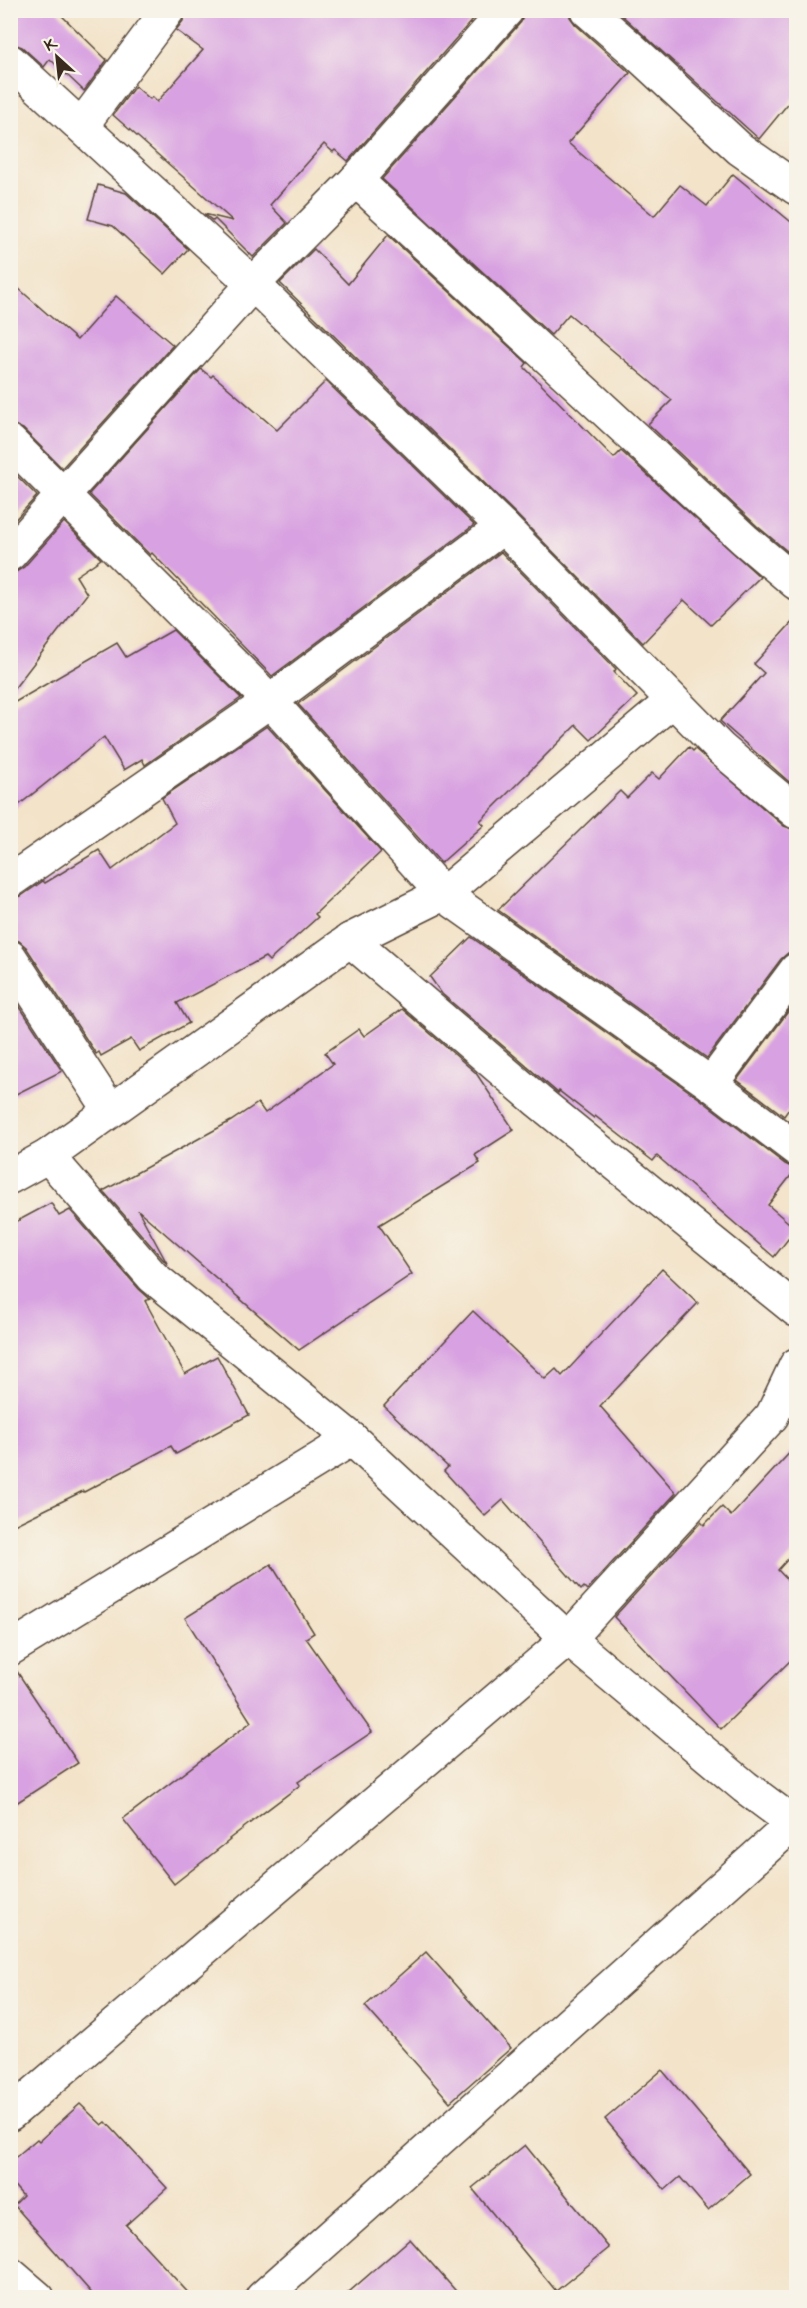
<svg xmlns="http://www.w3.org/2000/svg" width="807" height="2308" font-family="Mynerve,sans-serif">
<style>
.building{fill:#d8a1e1}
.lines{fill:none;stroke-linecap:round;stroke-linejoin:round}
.minor-casing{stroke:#574638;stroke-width:36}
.minor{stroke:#fff;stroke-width:33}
</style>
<rect width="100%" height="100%" fill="#f7f3e8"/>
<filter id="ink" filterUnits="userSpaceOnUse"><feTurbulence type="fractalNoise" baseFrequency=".0167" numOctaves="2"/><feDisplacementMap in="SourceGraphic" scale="12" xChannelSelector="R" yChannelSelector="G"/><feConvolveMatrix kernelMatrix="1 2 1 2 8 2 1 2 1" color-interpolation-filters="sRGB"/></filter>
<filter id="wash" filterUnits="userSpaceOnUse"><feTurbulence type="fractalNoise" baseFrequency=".008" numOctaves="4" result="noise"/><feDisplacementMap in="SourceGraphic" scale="24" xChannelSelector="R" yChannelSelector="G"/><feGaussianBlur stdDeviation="1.35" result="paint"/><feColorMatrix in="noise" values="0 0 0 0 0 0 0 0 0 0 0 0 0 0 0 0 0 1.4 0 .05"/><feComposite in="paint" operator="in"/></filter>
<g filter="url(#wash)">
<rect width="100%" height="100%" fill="#f3e3c9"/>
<g id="blocks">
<g class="building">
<polygon points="10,10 56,10 107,60 84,91 50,59 44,67 22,47 10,43"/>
<polygon points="186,10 481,10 348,161 335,150 333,152 324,144 270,205 287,223 253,257 215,219 213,221 204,214 233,221 113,115 135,86 150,99 152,97 157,102 203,50 176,30 183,21"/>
<polygon points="525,10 569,10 570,17 575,24 630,73 568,143 654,216 680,185 707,206 733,174 796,226 796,551 793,556 757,526 648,424 672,400 569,314 551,335 382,179 521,22"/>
<polygon points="616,10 796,10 796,94 759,139"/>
<polygon points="98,185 126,193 188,249 165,274 113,226 88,219"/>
<polygon points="388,235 527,363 524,367 614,458 621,451 760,577 711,625 684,600 643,643 516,514 280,283 314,249 348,284"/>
<polygon points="10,281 77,340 116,296 173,345 62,468 23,429 10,424"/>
<polygon points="201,369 211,377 213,375 277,430 326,381 474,525 272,676 152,553 150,555 89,494"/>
<polygon points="10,469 37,496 10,525"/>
<polygon points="64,522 101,559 76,576 87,594 10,694 10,572 16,572 24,567"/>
<polygon points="501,552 616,669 614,672 637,696 591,740 576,725 480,821 484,825 441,863 298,704"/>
<polygon points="796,618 796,788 720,721 764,673 754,664"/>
<polygon points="173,630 241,698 145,765 142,759 124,770 104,737 10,812 10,705 117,643 126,657"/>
<polygon points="267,726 381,852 315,914 318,917 269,961 265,957 177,1003 189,1023 139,1051 131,1039 101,1056 99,1052 96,1054 26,947 19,941 10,939 10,900 21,896 43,881 45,883 99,850 112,870 175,823 162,798"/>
<polygon points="689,747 693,751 695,749 784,826 796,830 796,952 788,953 781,959 707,1058 498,910 620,791 627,798 652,773 659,779"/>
<polygon points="471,937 700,1099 785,1164 796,1169 768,1205 796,1229 774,1257 657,1156 653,1161 595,1116 594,1118 559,1091 558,1093 442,994 430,977"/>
<polygon points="10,992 62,1071 10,1097"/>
<polygon points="796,1001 796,1099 784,1116 737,1080"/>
<polygon points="402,1009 476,1073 514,1130 475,1155 480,1163 379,1225 412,1274 299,1350 138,1210 168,1265 103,1191 231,1121 258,1103 265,1113 333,1064 325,1053 359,1029 364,1036"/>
<polygon points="51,1203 59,1216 70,1210 139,1289 150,1299 145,1301 185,1374 217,1356 249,1415 176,1454 171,1446 84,1492 83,1491 10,1527 10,1225"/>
<polygon points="662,1269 698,1303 600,1406 676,1493 587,1590 584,1587 581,1590 503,1500 485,1516 444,1471 448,1467 384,1406 473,1311 545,1379 556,1369 562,1376"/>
<polygon points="796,1446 796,1550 778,1570 796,1589 796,1655 721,1729 614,1617 701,1522 704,1525 722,1507 731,1516"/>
<polygon points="271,1564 314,1633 306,1638 372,1732 298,1782 300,1785 229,1839 230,1840 174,1884 123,1819 251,1722 185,1618"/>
<polygon points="14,1667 78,1763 10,1807 10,1668"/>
<polygon points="426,1952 511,2048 450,2102 365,2006"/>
<polygon points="662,2070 750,2174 708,2210 680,2177 665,2190 605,2119"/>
<polygon points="80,2104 102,2125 106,2122 167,2188 126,2225 193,2298 96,2298 14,2205 23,2196 10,2181 10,2162 37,2139 39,2141"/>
<polygon points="525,2145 609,2248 556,2291 472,2188"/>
<polygon points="410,2239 462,2298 342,2298"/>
</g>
</g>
</g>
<g filter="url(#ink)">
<use href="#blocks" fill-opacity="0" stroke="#574638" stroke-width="1.5"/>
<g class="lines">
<g class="minor-casing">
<g id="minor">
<polyline points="587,10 632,49 740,149 796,188"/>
<polyline points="10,61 253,284 503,527 721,749 796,812"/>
<polyline points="82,125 168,10"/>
<polyline points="356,180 745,540 796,583"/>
<polyline points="10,442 270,701 443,894 711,1084 796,1149"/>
<polyline points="10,554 253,284 356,180 507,10"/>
<polyline points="10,881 270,701 503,527"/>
<polyline points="350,940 538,1101 796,1310"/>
<polyline points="10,957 110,1110"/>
<polyline points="711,1084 796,970"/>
<polyline points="48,1156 153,1277 352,1439 568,1639 745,1787 796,1825"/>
<polyline points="10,1177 48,1156 350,940 443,894 672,701"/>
<polyline points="10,1649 352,1439"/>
<polyline points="10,2114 568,1639 772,1416 796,1365"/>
<polyline points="10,2274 38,2298"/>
<polyline points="262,2298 794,1823"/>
</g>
</g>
<use href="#minor" class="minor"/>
</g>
</g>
<rect width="807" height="2308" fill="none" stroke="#f7f3e8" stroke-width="36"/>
<g transform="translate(57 57) rotate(333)" stroke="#f7f3e8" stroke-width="4.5" paint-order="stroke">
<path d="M0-4.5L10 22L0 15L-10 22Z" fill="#3b2a1e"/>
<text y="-9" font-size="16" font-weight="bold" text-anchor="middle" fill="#3b2a1e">K</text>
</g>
</svg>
